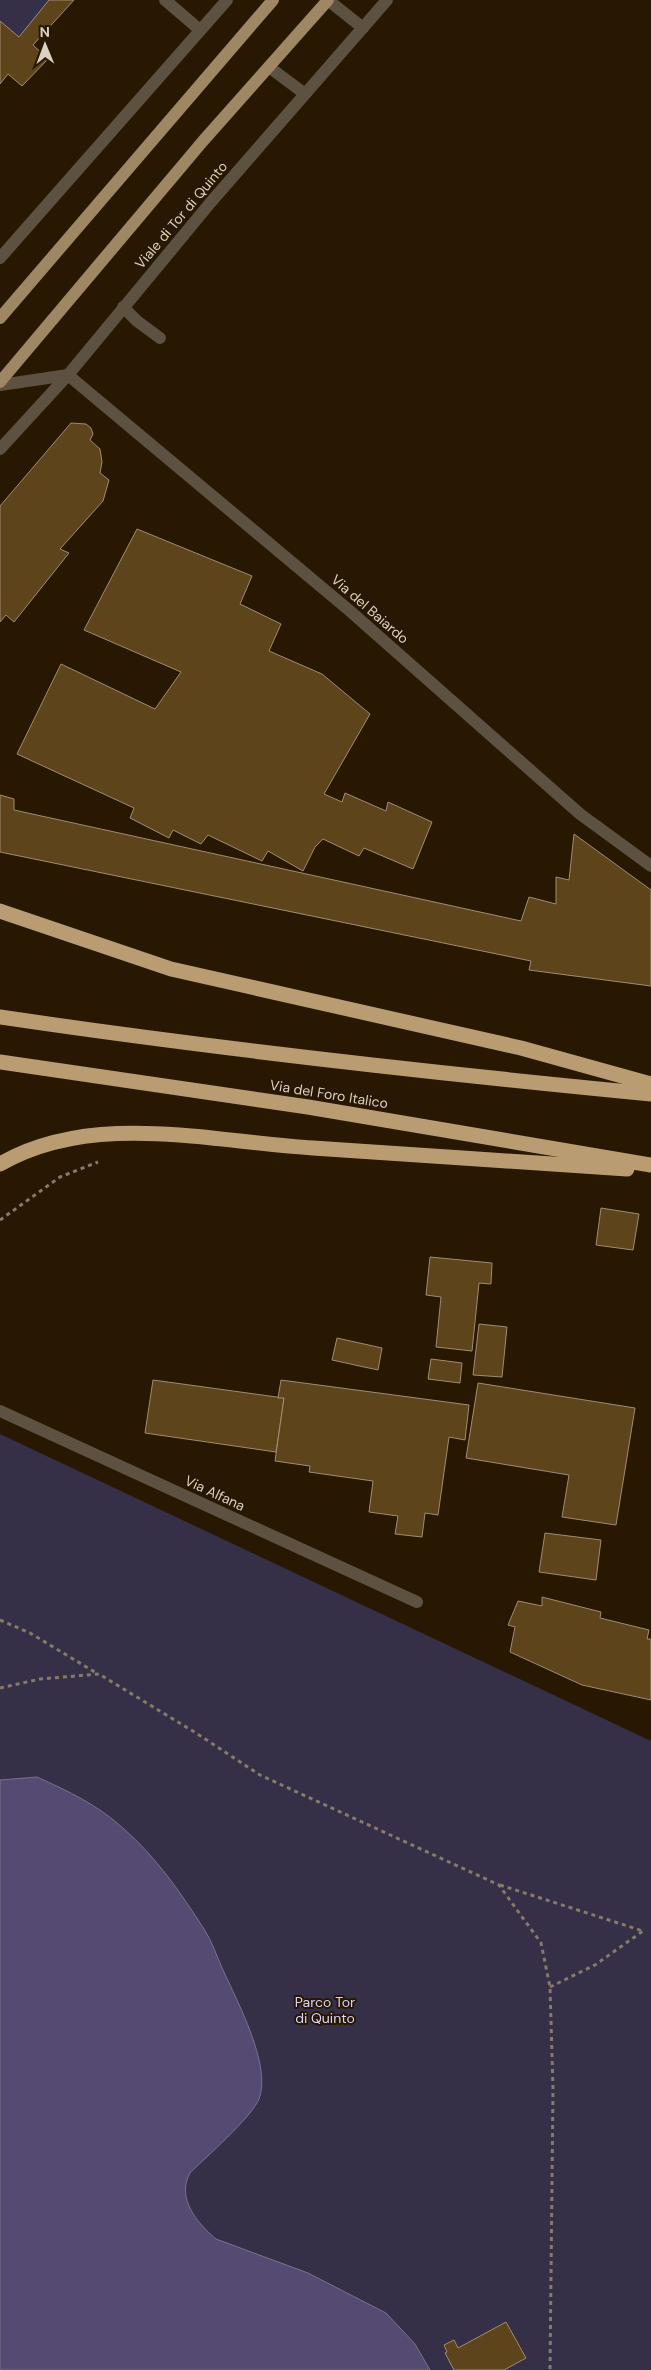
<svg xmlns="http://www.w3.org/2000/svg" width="651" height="2370" font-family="'DM Sans',sans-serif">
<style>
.green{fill:#352f48}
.water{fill:#544a72;stroke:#7c728a}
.building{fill:#5d441a;stroke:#a08c70}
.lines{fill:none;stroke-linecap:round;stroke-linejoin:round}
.path{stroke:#877a67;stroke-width:3;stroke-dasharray:4 4;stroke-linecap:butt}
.lane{stroke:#5d5141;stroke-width:12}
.street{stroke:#5d5141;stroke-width:12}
.primary{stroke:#9f8764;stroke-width:12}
.highway{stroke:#b99c72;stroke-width:15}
.labels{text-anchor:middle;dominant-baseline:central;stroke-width:4;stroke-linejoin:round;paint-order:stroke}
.street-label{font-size:14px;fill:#dbd0c2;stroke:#281801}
.park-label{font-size:14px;fill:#ddd4fe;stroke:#281801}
</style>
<rect width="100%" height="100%" fill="#281801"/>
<g class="green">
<polygon points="0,0 74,0 33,45 48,59 22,86 8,74 0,84"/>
<polygon points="0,1434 651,1741 651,2370 0,2370"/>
</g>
<path class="water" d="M37,1777C68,1791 98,1805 124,1829C156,1857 181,1893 204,1929C212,1941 217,1957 223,1970C237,2001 272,2066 259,2099C252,2117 205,2158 190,2173C176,2198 197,2223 216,2239L308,2273L386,2313L415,2344L430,2370H0V1780Z"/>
<g class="building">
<polygon points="49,0 74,0 33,45 48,59 22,86 8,74 0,84 0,21 19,37"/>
<polygon points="71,423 86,424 91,428 93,434 90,440 100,449 102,462 100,473 109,480 103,501 60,549 69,553 14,622 6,615 0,622 0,506"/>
<polygon points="137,529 252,576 240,604 281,624 269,651 322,674 370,714 324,794 342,802 345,793 386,811 388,802 432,822 413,869 364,848 359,856 323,839 315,847 303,871 268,851 262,861 208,835 201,844 173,830 169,838 130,818 134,808 17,754 61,664 155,709 181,672 84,630"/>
<polygon points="0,795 14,799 14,810 521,921 529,897 556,904 556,877 569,880 574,834 651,890 651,986 529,970 531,961 0,852"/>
<polygon points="601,1208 639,1214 633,1250 596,1245"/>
<polygon points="430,1257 492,1263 491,1284 479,1283 472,1351 436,1347 441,1297 426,1295"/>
<polygon points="479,1324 507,1327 502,1377 473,1375"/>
<polygon points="337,1338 382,1348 378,1370 332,1360"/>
<polygon points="431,1359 462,1363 460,1383 428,1379"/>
<polygon points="153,1380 284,1398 276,1452 145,1433"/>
<polygon points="281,1380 469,1405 465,1440 449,1437 438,1515 425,1513 422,1537 395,1534 398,1516 369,1512 373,1481 309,1472 310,1466 275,1461 284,1398 278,1398"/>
<polygon points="478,1383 635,1408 616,1525 562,1517 569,1475 466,1458"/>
<polygon points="545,1533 601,1540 596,1580 539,1572"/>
<polygon points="542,1597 601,1612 600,1618 649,1630 647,1639 651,1639 651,1700 582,1685 510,1652 515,1627 508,1625 518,1601 542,1606"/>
<polygon points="506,2322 526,2358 504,2370 454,2370 445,2353 447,2352 444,2345 454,2340 458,2348"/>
</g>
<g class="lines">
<g class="path">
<polyline points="0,1220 60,1177 98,1162"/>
<polyline points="0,1620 30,1633 98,1674"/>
<polyline points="0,1688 40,1679 99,1674 196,1733 260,1775 499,1885 541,1943 550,1987 553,2088 550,2370"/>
<polyline points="500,1885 643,1931"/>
<polyline points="550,1987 595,1965 643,1931"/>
</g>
<g class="lane">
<polyline points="165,0 200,30"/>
<polyline points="123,307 137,321 160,338"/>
</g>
<g class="street">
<polyline points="328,0 363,28"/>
<polyline points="269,67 305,94"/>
<polyline points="0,258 227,0"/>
<polyline points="0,385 68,375 350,611 580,814 651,866"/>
<polyline points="0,449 68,375 211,202 387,0"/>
<polyline points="0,1411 417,1602"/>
</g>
<g class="primary">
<polyline points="0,318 273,0"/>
<polyline points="0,382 203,141 328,0"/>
</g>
<g class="highway">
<polyline points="0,911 171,969 521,1048 651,1084"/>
<path d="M0,1017C216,1049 433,1073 651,1094"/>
<polyline points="0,1062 308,1107 651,1165"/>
<path d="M0,1164C94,1110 211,1142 313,1148C418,1155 522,1162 627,1169"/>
</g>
</g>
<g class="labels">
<g class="street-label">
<text transform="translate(181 215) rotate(-50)">Viale di Tor di Quinto</text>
<text transform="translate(370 609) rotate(41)">Via del Baiardo</text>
<text transform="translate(329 1094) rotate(9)">Via del Foro Italico</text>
<text transform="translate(215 1493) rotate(25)">Via Alfana</text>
</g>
<g class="park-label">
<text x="325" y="2002">Parco Tor<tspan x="325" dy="16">di Quinto</tspan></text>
</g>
</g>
<g transform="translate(45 45) rotate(359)" stroke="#281801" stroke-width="4" paint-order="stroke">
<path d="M0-4L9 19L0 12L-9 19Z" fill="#dbd0c2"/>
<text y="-8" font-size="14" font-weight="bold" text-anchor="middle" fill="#dbd0c2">N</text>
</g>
</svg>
